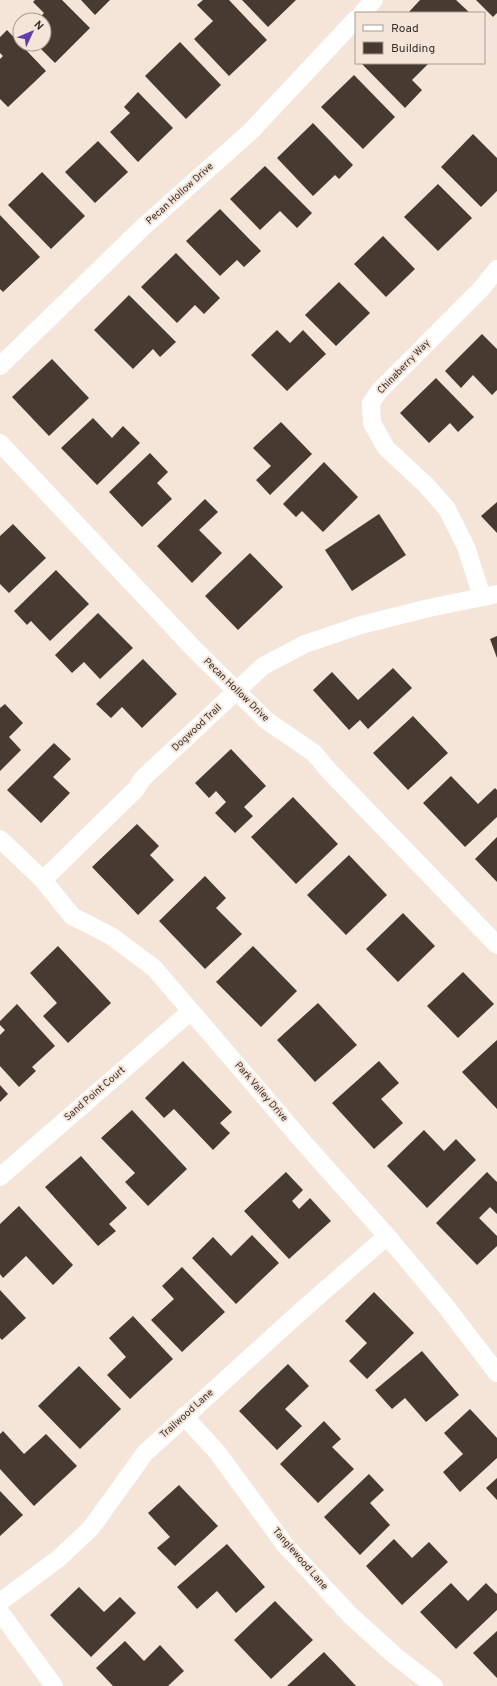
<svg xmlns="http://www.w3.org/2000/svg" width="497" height="1686" font-family="Overpass,sans-serif">
<style>
.building{fill:#473a30}
.lines{fill:none;stroke-linecap:round;stroke-linejoin:round}
.street{stroke:#fff;stroke-width:18}
.labels{text-anchor:middle;dominant-baseline:central;stroke-width:4;stroke-linejoin:round;paint-order:stroke}
.street-label{font-size:10px;fill:#352f2a;stroke:#f5e5d8}
</style>
<rect width="100%" height="100%" fill="#f5e5d8"/>
<g class="building">
<polygon points="35,0 62,0 90,28 55,63 36,44 44,44 44,20 37,20 44,13 33,2"/>
<polygon points="81,0 110,0 95,15"/>
<polygon points="203,0 229,0 267,40 229,76 194,39 213,21 197,5"/>
<polygon points="242,0 296,0 268,27"/>
<polygon points="420,0 456,0 470,13 408,13"/>
<polygon points="476,0 497,0 497,13 493,17"/>
<polygon points="7,30 46,71 8,107 0,99 0,59 3,56 0,53 0,37"/>
<polygon points="180,42 221,85 186,119 145,76"/>
<polygon points="363,63 429,63 412,80 422,90 405,108 362,64"/>
<polygon points="354,75 395,117 363,149 321,107"/>
<polygon points="138,92 173,128 138,162 110,132 130,113 124,107"/>
<polygon points="313,123 353,165 339,179 335,175 313,196 277,158"/>
<polygon points="473,134 497,158 497,191 481,207 441,167"/>
<polygon points="98,141 128,172 95,203 65,172"/>
<polygon points="265,166 312,213 297,228 280,211 260,230 230,199"/>
<polygon points="42,172 85,216 51,249 8,205"/>
<polygon points="438,184 472,218 438,251 404,217"/>
<polygon points="220,209 261,251 244,267 237,260 220,276 186,241"/>
<polygon points="0,215 40,257 3,292 0,289"/>
<polygon points="383,236 415,269 386,297 354,264"/>
<polygon points="176,253 220,298 204,314 195,305 177,323 141,287"/>
<polygon points="339,282 370,313 336,346 305,315"/>
<polygon points="129,295 176,342 160,357 153,349 133,369 94,330"/>
<polygon points="277,330 290,343 303,330 326,354 287,391 251,355"/>
<polygon points="482,334 497,349 497,390 492,395 473,375 461,388 445,371"/>
<polygon points="52,359 89,398 49,436 12,397"/>
<polygon points="436,378 474,417 458,432 450,423 429,443 400,413"/>
<polygon points="93,418 112,438 123,426 140,443 97,485 61,448"/>
<polygon points="281,422 312,454 270,495 256,480 271,466 253,448"/>
<polygon points="150,453 168,472 157,483 172,499 142,527 109,492"/>
<polygon points="324,462 358,497 323,532 302,511 296,517 283,504"/>
<polygon points="205,499 218,512 199,530 222,553 192,583 157,546"/>
<polygon points="497,502 497,533 481,516"/>
<polygon points="379,514 406,555 352,591 325,550"/>
<polygon points="13,524 46,558 9,593 0,584 0,536"/>
<polygon points="250,553 283,587 238,630 205,596"/>
<polygon points="56,570 89,604 50,641 31,621 27,625 14,611"/>
<polygon points="98,613 133,648 100,679 84,662 72,673 55,655"/>
<polygon points="497,636 497,658 490,639"/>
<polygon points="143,659 177,694 142,728 122,707 111,718 96,704"/>
<polygon points="393,668 412,688 368,729 360,720 349,730 313,690 332,672 358,700"/>
<polygon points="5,704 23,723 9,737 21,750 0,771 0,708"/>
<polygon points="413,716 448,753 408,790 373,753"/>
<polygon points="54,743 71,759 53,777 70,793 41,823 7,790"/>
<polygon points="231,749 266,786 244,807 253,816 235,833 215,813 226,802 216,791 209,798 195,783"/>
<polygon points="451,776 478,804 495,788 497,790 497,817 465,847 423,803"/>
<polygon points="293,797 338,844 296,884 251,837"/>
<polygon points="137,824 159,846 150,855 174,880 138,915 92,867"/>
<polygon points="497,837 497,882 475,859"/>
<polygon points="349,855 387,895 346,935 307,895"/>
<polygon points="205,876 226,898 216,908 242,934 205,969 159,921"/>
<polygon points="403,913 435,946 398,982 366,949"/>
<polygon points="58,946 111,1003 68,1043 43,1016 57,1003 30,973"/>
<polygon points="253,946 297,991 261,1027 216,982"/>
<polygon points="463,972 494,1004 458,1038 427,1006"/>
<polygon points="318,1003 357,1045 315,1082 277,1040"/>
<polygon points="17,1004 55,1046 32,1067 36,1071 19,1087 0,1066 0,1035 5,1030 0,1025 0,1021"/>
<polygon points="497,1040 497,1109 462,1072"/>
<polygon points="183,1061 232,1112 220,1123 230,1133 213,1150 174,1109 164,1118 145,1098"/>
<polygon points="379,1061 399,1083 381,1099 403,1123 374,1149 332,1103"/>
<polygon points="0,1085 8,1094 0,1102"/>
<polygon points="132,1110 187,1169 148,1206 125,1182 135,1173 101,1138"/>
<polygon points="424,1130 444,1151 456,1139 476,1160 427,1208 387,1166"/>
<polygon points="81,1156 127,1208 109,1224 116,1231 98,1246 45,1187"/>
<polygon points="286,1172 303,1190 292,1201 299,1209 310,1198 331,1221 289,1259 244,1211"/>
<polygon points="487,1172 497,1182 497,1214 490,1207 479,1218 497,1236 497,1246 477,1265 436,1223"/>
<polygon points="19,1206 73,1265 53,1285 26,1256 3,1278 0,1274 0,1224"/>
<polygon points="252,1235 279,1263 236,1304 192,1258 213,1237 231,1256"/>
<polygon points="182,1267 225,1312 182,1352 151,1320 174,1299 162,1286"/>
<polygon points="0,1290 26,1318 2,1340 0,1338"/>
<polygon points="374,1292 414,1333 367,1379 349,1361 367,1343 345,1321"/>
<polygon points="133,1316 173,1359 130,1399 107,1375 126,1357 109,1338"/>
<polygon points="422,1351 459,1395 426,1422 405,1398 392,1409 375,1390"/>
<polygon points="288,1364 309,1386 285,1409 302,1426 277,1450 239,1411"/>
<polygon points="79,1366 121,1409 80,1449 38,1406"/>
<polygon points="470,1409 497,1438 497,1458 460,1492 443,1472 463,1454 444,1433"/>
<polygon points="324,1421 341,1439 332,1447 354,1469 318,1503 280,1464"/>
<polygon points="3,1431 24,1454 46,1434 77,1466 34,1506 0,1469 0,1434"/>
<polygon points="369,1474 384,1490 370,1503 390,1525 360,1555 324,1517"/>
<polygon points="497,1478 497,1500 486,1488"/>
<polygon points="179,1485 218,1526 175,1566 157,1548 170,1537 148,1513"/>
<polygon points="0,1491 23,1515 0,1536"/>
<polygon points="394,1539 412,1558 429,1542 448,1562 402,1605 366,1566"/>
<polygon points="227,1544 265,1587 236,1613 217,1591 197,1609 177,1587"/>
<polygon points="451,1583 468,1601 486,1583 497,1594 497,1610 456,1649 420,1612"/>
<polygon points="79,1587 104,1612 120,1597 136,1613 91,1657 50,1615"/>
<polygon points="275,1601 313,1640 271,1679 234,1640"/>
<polygon points="497,1631 497,1678 473,1653"/>
<polygon points="125,1641 144,1661 160,1645 184,1671 168,1686 113,1686 96,1668"/>
<polygon points="324,1652 356,1686 287,1686"/>
</g>
<g class="lines">
<g class="street">
<polyline points="362,13 374,0"/>
<polyline points="0,366 142,228 250,132 356,19"/>
<polyline points="0,443 194,649 267,721 314,753 329,771 497,945"/>
<polyline points="482,597 466,547 447,509 426,485 386,448 372,423 371,403 380,390 481,289 497,269"/>
<polyline points="0,839 43,880 72,916 111,936 154,968 304,1143 387,1236 444,1304 497,1373"/>
<polyline points="43,880 136,789 142,779 263,666 305,644 361,625 429,608 497,594"/>
<polyline points="0,1177 191,1011"/>
<polyline points="184,1416 217,1452 285,1545 350,1615 394,1655 434,1686"/>
<polyline points="0,1602 58,1559 91,1528 145,1453 300,1312 387,1236"/>
<polyline points="0,1612 54,1686"/>
</g>
</g>
<g class="labels">
<g class="street-label">
<text transform="translate(180 194) rotate(-42)">Pecan Hollow Drive</text>
<text transform="translate(404 367) rotate(-46)">Chinaberry Way</text>
<text transform="translate(236 690) rotate(44)">Pecan Hollow Drive</text>
<text transform="translate(197 728) rotate(-43)">Dogwood Trail</text>
<text transform="translate(261 1092) rotate(49)">Park Valley Drive</text>
<text transform="translate(95 1094) rotate(-41)">Sand Point Court</text>
<text transform="translate(187 1414) rotate(-42)">Trailwood Lane</text>
<text transform="translate(300 1559) rotate(49)">Tanglewood Lane</text>
</g>
</g>
<rect x="355" y="12" width="130" height="52" fill="#f5e5d8" stroke="#a89c92"/>
<rect x="363" y="25" width="20" height="6" fill="#ffffff" stroke="#a89c92"/>
<text x="391" y="32" font-size="12" fill="#352f2a">Road</text>
<rect x="363" y="42" width="20" height="12" fill="#473a30" stroke="#a89c92"/>
<text x="391" y="52" font-size="12" fill="#352f2a">Building</text>
<g transform="translate(32 32) rotate(46)"><circle r="19" fill="#f5e5d8" stroke="#a89c92"/>
<path d="M0-3L7 15L0 10L-7 15Z" fill="#5e3cb4"/>
<text y="-6" font-size="11" font-weight="bold" text-anchor="middle" fill="#352f2a">N</text>
</g>
</svg>
